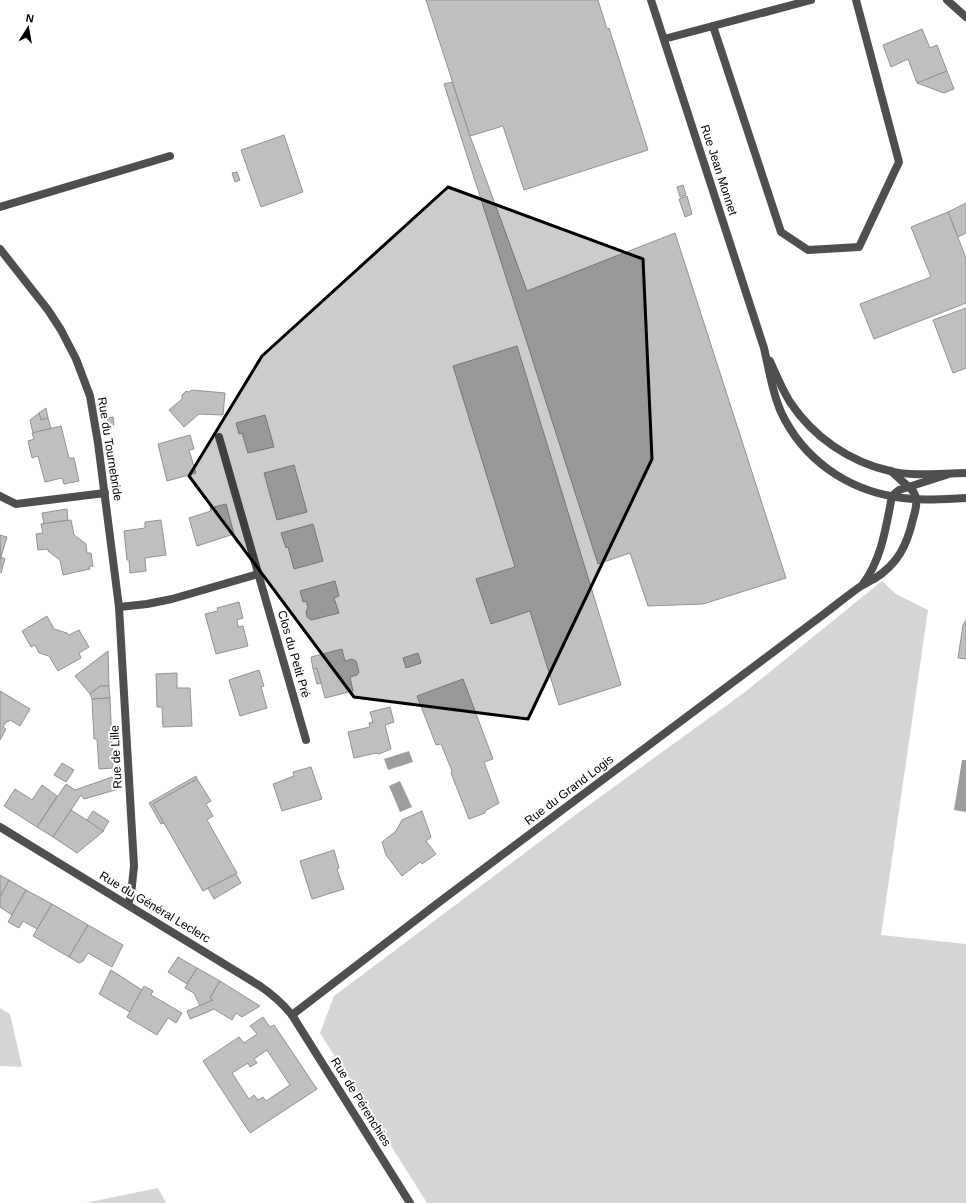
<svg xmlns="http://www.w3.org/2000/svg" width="966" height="1203" font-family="Helvetica,sans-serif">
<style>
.green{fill:#d6d6d6}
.water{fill:#9d9d9d}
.building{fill:#bfbfbf;stroke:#939393;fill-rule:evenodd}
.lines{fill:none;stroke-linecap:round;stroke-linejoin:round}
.service{stroke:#4f4f4f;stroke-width:8}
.minor{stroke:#4f4f4f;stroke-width:8}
.tertiary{stroke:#4f4f4f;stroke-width:8}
.marked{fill:#000;fill-opacity:0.2;stroke:#000;stroke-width:3;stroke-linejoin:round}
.labels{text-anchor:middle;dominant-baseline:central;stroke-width:4;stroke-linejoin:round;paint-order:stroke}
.street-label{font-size:12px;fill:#000;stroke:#fff}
</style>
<rect width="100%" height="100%" fill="#fff"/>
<g class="green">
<polygon points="882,581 896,594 928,610 881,935 966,944 966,1203 427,1203 320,1033 334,996 578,813 745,692"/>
<polygon points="0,1008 10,1014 22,1067 0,1066"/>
<polygon points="158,1188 166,1203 85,1203"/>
</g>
<g class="water">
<polygon points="409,751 413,762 388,770 384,759"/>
<polygon points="962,760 966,760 966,812 954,810"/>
<polygon points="400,781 412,807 400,812 389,786"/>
</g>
<g class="building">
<polygon points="426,0 598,0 607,29 609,28 648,150 524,190 503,126 470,136"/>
<polygon points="922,29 930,48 937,45 947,71 917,83 908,59 891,67 883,45"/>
<polygon points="947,71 954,89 944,93 917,83"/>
<polygon points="452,82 470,136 527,291 675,233 786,578 703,604 648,606 630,553 598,564 444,84"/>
<polygon points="284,135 303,192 261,207 241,150"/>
<polygon points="237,172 240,180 235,182 232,173"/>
<polygon points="683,185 686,195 680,197 677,187"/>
<polygon points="687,196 692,214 685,217 679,199"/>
<polygon points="966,203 966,233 958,237 948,212"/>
<polygon points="948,212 966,258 966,303 874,339 860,304 931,277 911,227"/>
<polygon points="966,308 966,368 953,373 933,320"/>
<polygon points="517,346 621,685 559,705 530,611 491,624 476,579 515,567 453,366"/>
<polygon points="192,390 225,393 223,415 199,414 184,427 169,410 182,399 182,395 186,391 189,392"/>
<polygon points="46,408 48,418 41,420 39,413"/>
<polygon points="39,413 41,420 48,418 51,429 33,433 30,420"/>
<polygon points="265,415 274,447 248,453 242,433 239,434 236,423"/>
<polygon points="113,417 114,425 108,427 107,418"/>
<polygon points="61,426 69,458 74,458 79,481 64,484 62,478 45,482 38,456 32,458 28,441 34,439 32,433"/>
<polygon points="190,435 194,449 189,450 196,473 167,481 158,444"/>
<polygon points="294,465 307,512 277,520 264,473"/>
<polygon points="226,504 234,534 197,546 189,518 211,511 210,508"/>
<polygon points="67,509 68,520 44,524 42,513"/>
<polygon points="71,520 74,535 86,544 87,553 91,553 93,566 89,567 90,569 63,575 60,560 48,551 48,549 38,550 36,534 43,533 41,524"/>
<polygon points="161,520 166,555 145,558 146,571 130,573 129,560 127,560 124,531 145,528 145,522"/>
<polygon points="313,524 323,561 294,569 288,547 286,548 281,533"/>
<polygon points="0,535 7,537 1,557 5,559 1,573"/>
<polygon points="335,581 339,596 334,598 339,613 311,620 307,617 306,611 308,608 306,601 303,602 300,591"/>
<polygon points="239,602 243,618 237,620 238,627 243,626 248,646 216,654 205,614 218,611 217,608"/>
<polygon points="47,616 54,629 67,633 69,635 79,630 89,647 79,653 81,658 58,671 49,656 39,653 35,645 31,647 22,631"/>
<polygon points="966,620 966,659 958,658 963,625"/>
<polygon points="342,649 345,661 352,659 356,661 359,672 357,675 350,677 353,691 325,698 317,668 313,669 311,657"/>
<polygon points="108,651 109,686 100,686 90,694 75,676"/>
<polygon points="418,653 421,663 406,668 403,658"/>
<polygon points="317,668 321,683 317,684 313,669"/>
<polygon points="259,670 264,686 261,687 267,708 240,716 229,680"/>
<polygon points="177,673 177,688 190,688 192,726 163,727 162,707 157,707 156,674"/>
<polygon points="463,679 493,759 484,762 499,803 485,811 485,813 469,819 451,773 452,771 441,744 436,745 417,696"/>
<polygon points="100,686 109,686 110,698 92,699 90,694"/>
<polygon points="0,691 30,709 20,726 10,720 8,722 7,721 3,727 6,729 0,740"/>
<polygon points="110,698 113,768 99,769 97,739 94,739 92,699"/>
<polygon points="390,707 394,722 385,725 391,749 379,754 376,753 354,758 348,732 370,727 369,723 373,722 370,712"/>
<polygon points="62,763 74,770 66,782 54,775"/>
<polygon points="311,767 322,799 282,811 273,784 294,776 293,772"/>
<polygon points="196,776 197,779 153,804 164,823 161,824 149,803"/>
<polygon points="112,777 118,788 115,790 84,799 81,795 53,837 37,827 66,784 75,790"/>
<polygon points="197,779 211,801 206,804 213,816 207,820 237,873 203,891 153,804"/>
<polygon points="42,785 57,796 37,827 4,806 15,789 32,800"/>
<polygon points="71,810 104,831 77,853 53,837"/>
<polygon points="93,811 109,821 103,831 87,820"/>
<polygon points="422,811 431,837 426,841 436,854 422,864 420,862 402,876 386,855 382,842 396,831 402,820"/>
<polygon points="334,850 339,868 337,869 344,889 312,899 300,861"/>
<polygon points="236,874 241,883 214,899 208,888"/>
<polygon points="0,875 9,880 0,897"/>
<polygon points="9,880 26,890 12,915 0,907 0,897"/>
<polygon points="26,890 52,904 37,929 23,921 19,928 8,922"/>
<polygon points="52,904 88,925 69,957 33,936"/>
<polygon points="88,925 123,945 112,967 88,953 83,961 79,963 69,957"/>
<polygon points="178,957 197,968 187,984 168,972"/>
<polygon points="197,968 220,981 210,998 213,1000 200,1006 194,993 185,988"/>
<polygon points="111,970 142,990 130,1012 99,994"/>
<polygon points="220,981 260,1006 242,1017 236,1013 232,1020 214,1009 205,1013 190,1019 187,1011 213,1000 210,998"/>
<polygon points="144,986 153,991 151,995 182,1013 176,1023 168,1018 157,1035 127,1017"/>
<path d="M263,1017L270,1027L274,1025L317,1089L250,1133L203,1061L239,1037L244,1043L257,1034L250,1026ZM267,1050L290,1085L266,1101L263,1097L258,1100L254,1095L249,1099L232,1073L248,1063L250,1067L257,1063L254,1059Z"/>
</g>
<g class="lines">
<g class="service">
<polyline points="947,0 966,17"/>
<polyline points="713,26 781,232 808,250 859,247 899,162 856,0"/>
<polyline points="664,39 811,0"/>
<polyline points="0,207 170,156"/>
<polyline points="0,496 16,504 105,493"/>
</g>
<g class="minor">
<polyline points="0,249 48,310 61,330 76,359 90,396 98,443 119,607 134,866 131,895 128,904"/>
<polyline points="219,437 306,740"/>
<path d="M863,584C882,558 886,527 892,496L899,490L946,475"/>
<polyline points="119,607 147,604 172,599 258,574"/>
<path d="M0,827L260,986C272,994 282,1003 292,1015L410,1203"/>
<path d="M292,1015L438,903L824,614C836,605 848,595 861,586C865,584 870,581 874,579C898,564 907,545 913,519C916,509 919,498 912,490L891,471"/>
</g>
<g class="tertiary">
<path d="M651,0L764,348C769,369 772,392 781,412C803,459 846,489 896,497C919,501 943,499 966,498"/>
<path d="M770,361C776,375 782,389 790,402C813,437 850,462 890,471C913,477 942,473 966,473"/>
</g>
</g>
<path class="marked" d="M448,187L643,259L652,459L528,719L354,697L189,476L262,356Z"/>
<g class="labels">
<g class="street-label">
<text transform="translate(719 170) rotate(72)">Rue Jean Monnet</text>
<text transform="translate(110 449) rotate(81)">Rue du Tournebride</text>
<text transform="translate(294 654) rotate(74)">Clos du Petit Pré</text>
<text transform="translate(116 757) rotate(-93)">Rue de Lille</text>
<text transform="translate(569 790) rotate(-37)">Rue du Grand Logis</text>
<text transform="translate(155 907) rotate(31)">Rue du Général Leclerc</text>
<text transform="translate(361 1102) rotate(58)">Rue de Pérenchies</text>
</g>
</g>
<g transform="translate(28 28) rotate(11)" stroke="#ffffff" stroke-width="3" paint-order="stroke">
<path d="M0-3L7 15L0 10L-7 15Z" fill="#000000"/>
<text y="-6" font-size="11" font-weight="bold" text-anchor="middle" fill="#000000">N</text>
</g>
</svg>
